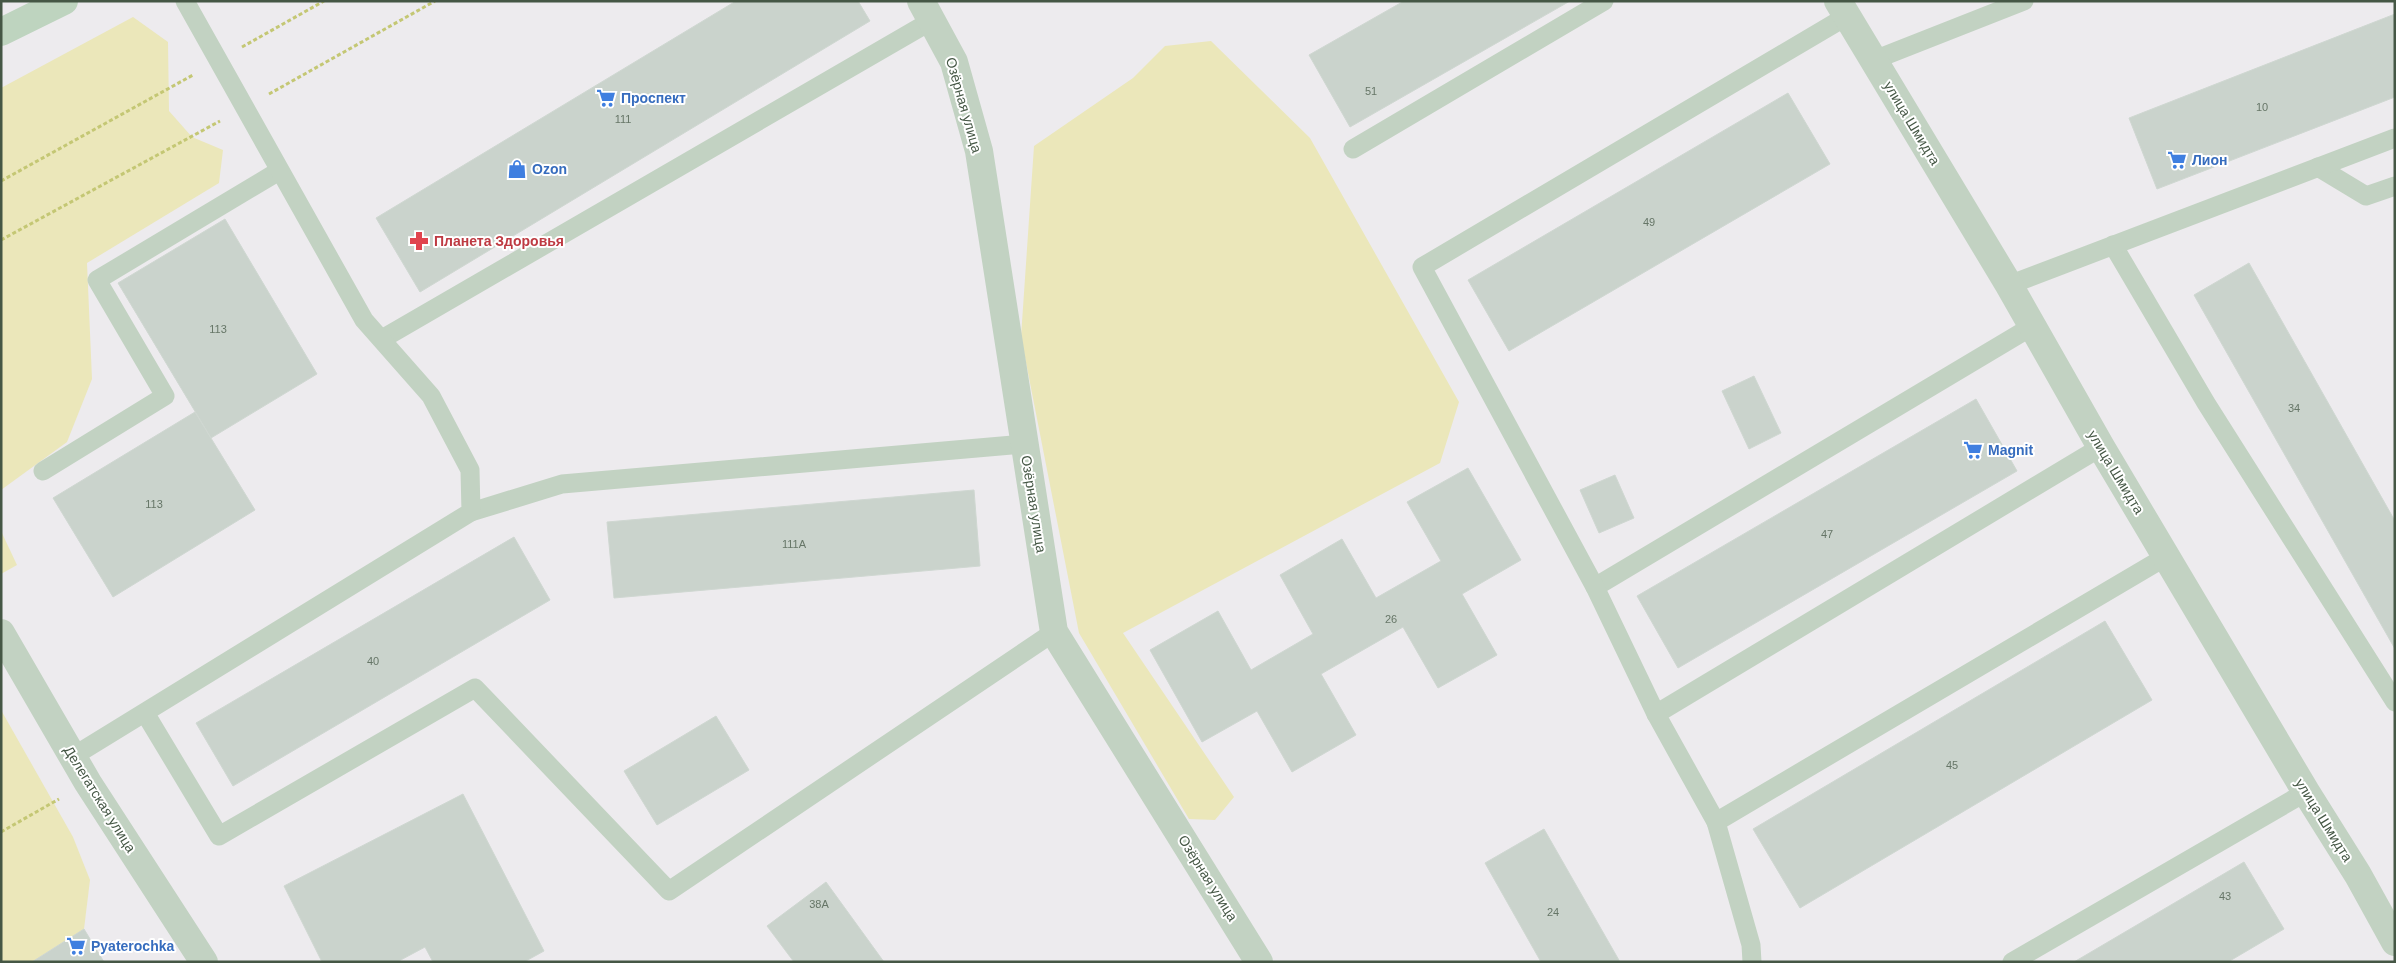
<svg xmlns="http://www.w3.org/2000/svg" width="2396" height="963" font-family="Arial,sans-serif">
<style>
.green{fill:#ebe7ba}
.building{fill:#cad3cc;stroke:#cfd7d1}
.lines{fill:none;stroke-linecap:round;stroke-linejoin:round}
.path{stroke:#c4c774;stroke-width:3;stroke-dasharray:4 2.5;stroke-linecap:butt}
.lane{stroke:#c2d2c2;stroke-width:19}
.street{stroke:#c2d2c2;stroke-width:28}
.secondary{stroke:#bed4bf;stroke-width:28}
.labels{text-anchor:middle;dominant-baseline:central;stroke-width:4;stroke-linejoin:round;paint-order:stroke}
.number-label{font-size:11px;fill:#667667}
.shop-label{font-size:14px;font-weight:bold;fill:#366cbe;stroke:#fff;text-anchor:start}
.street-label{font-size:14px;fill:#455745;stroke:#fff}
.health-label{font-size:14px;font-weight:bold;fill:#be3a42;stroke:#fff;text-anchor:start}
</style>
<rect width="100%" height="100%" fill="#edebee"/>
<g class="green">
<polygon points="133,17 168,42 169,111 192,137 223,150 219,183 87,263 92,379 67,442 1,490 1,88"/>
<polygon points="1211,41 1310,138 1459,402 1440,463 1123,633 1234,797 1215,820 1189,819 1079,633 1021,337 1034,146 1133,78 1165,46"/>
<polygon points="1,531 17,565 1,574"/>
<polygon points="1,710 73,837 90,880 84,929 32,962 1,962"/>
</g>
<g class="building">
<polygon points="736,1 858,1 870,21 420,292 376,218"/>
<polygon points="1404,1 1570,1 1350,127 1309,55"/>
<polygon points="2395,14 2395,97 2157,189 2129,118"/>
<polygon points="1788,93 1830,164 1509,351 1468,280"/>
<polygon points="225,219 317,374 211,438 118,283"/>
<polygon points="2249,263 2395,521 2395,649 2194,295"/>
<polygon points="1754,376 1781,433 1749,449 1722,391"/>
<polygon points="1976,399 2017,471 1678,668 1637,596"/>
<polygon points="195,412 255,510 113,597 53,498"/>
<polygon points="1468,468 1521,560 1462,594 1497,655 1438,688 1403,627 1321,674 1356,735 1292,772 1257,711 1202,742 1150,650 1218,611 1251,670 1313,634 1280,575 1342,539 1376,598 1441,561 1407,502"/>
<polygon points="1615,475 1634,518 1599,533 1580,490"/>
<polygon points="974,490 980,566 614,598 607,522"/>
<polygon points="514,537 550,600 233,786 196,723"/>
<polygon points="2105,621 2152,700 1800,908 1753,829"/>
<polygon points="716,716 749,770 657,825 624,771"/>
<polygon points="463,794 544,951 524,962 433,962 425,947 397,962 322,962 284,886"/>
<polygon points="1544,829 1620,962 1541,962 1485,863"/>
<polygon points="2244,862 2284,929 2228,962 2074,962"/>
<polygon points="826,882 884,962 794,962 767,926"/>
<polygon points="84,929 104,962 32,962"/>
</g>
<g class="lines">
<g class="path">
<polyline points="242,47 324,1"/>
<polyline points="269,94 435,1"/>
<polyline points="1,181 193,75"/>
<polyline points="1,240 220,121"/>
<polyline points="1,832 59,799"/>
</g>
<g class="lane">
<polyline points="1874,60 2024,1"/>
<polyline points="1353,149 1604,1"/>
<polyline points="2318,167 2366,196 2395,186"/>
<polyline points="2113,245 2206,403 2395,702"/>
<polyline points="2009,285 2395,138"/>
<polyline points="382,339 931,21"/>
<polyline points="43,471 165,396 97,280 279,171"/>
<polyline points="471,512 562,484 1024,444"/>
<polyline points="1595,587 2031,327"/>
<polyline points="145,713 219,836 475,688 669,891 1054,632"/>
<polyline points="1656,714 2101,447"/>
<polyline points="72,757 471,512 470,470 431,396 364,320 185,1"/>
<polyline points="1716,822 2167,556"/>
<polyline points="1752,962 1751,945 1716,822 1656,714 1595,587 1422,267 1847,16"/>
<polyline points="2012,962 2306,792"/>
</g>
<g class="street">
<polyline points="921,1 954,62 979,151 1054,632 1259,962"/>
<polyline points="1838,1 2009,285 2101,447 2306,792 2358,875 2395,942"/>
<polyline points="1,633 88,783 204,962"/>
</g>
<polyline class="secondary" points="1,32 64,1"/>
</g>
<defs>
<g id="supermarket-bare" transform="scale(1.5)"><path d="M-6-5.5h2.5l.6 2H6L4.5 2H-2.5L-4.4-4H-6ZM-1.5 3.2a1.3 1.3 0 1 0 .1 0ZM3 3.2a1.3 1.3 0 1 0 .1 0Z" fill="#3f7fe0" stroke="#fff" stroke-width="2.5" paint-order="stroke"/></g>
<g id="shop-bare" transform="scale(1.5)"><path d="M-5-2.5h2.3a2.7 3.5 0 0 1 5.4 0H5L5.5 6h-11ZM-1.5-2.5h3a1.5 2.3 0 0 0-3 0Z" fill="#3f7fe0" stroke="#fff" stroke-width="2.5" paint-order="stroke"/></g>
<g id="pharmacy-bare" transform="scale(1.5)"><path d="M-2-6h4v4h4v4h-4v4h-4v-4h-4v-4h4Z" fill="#e0444e" stroke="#fff" stroke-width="2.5" paint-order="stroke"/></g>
</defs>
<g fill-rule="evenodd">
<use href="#supermarket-bare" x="606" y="98"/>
<use href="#supermarket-bare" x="2177" y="160"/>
<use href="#shop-bare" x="517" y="169"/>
<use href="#pharmacy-bare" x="419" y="241"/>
<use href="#supermarket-bare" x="1973" y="450"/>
<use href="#supermarket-bare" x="76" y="946"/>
</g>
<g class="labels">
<g class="number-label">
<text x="1371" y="91">51</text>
<text x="2262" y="107">10</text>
<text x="623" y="119">111</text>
<text x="1649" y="222">49</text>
<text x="218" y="329">113</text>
<text x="2294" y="408">34</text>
<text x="154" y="504">113</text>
<text x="1827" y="534">47</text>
<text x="794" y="544">111А</text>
<text x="1391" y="619">26</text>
<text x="373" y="661">40</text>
<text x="1952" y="765">45</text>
<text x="2225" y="896">43</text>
<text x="819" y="904">38А</text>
<text x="1553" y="912">24</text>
</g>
<g class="shop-label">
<text x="621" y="98">Проспект</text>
<text x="2192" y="160">Лион</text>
<text x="532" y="169">Ozon</text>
<text x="1988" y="450">Magnit</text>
<text x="91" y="946">Pyaterochka</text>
</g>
<g class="street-label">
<text transform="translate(964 105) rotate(74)">Озёрная улица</text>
<text transform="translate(1912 123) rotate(59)">улица Шмидта</text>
<text transform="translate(2116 472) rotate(59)">улица Шмидта</text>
<text transform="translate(1034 504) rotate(81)">Озёрная улица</text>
<text transform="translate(100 799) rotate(58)">Делегатская улица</text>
<text transform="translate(2324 820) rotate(58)">улица Шмидта</text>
<text transform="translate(1208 878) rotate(58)">Озёрная улица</text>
</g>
<g class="health-label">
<text x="434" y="241">Планета Здоровья</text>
</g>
</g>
<rect width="2396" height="963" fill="none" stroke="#455745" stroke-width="5"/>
</svg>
